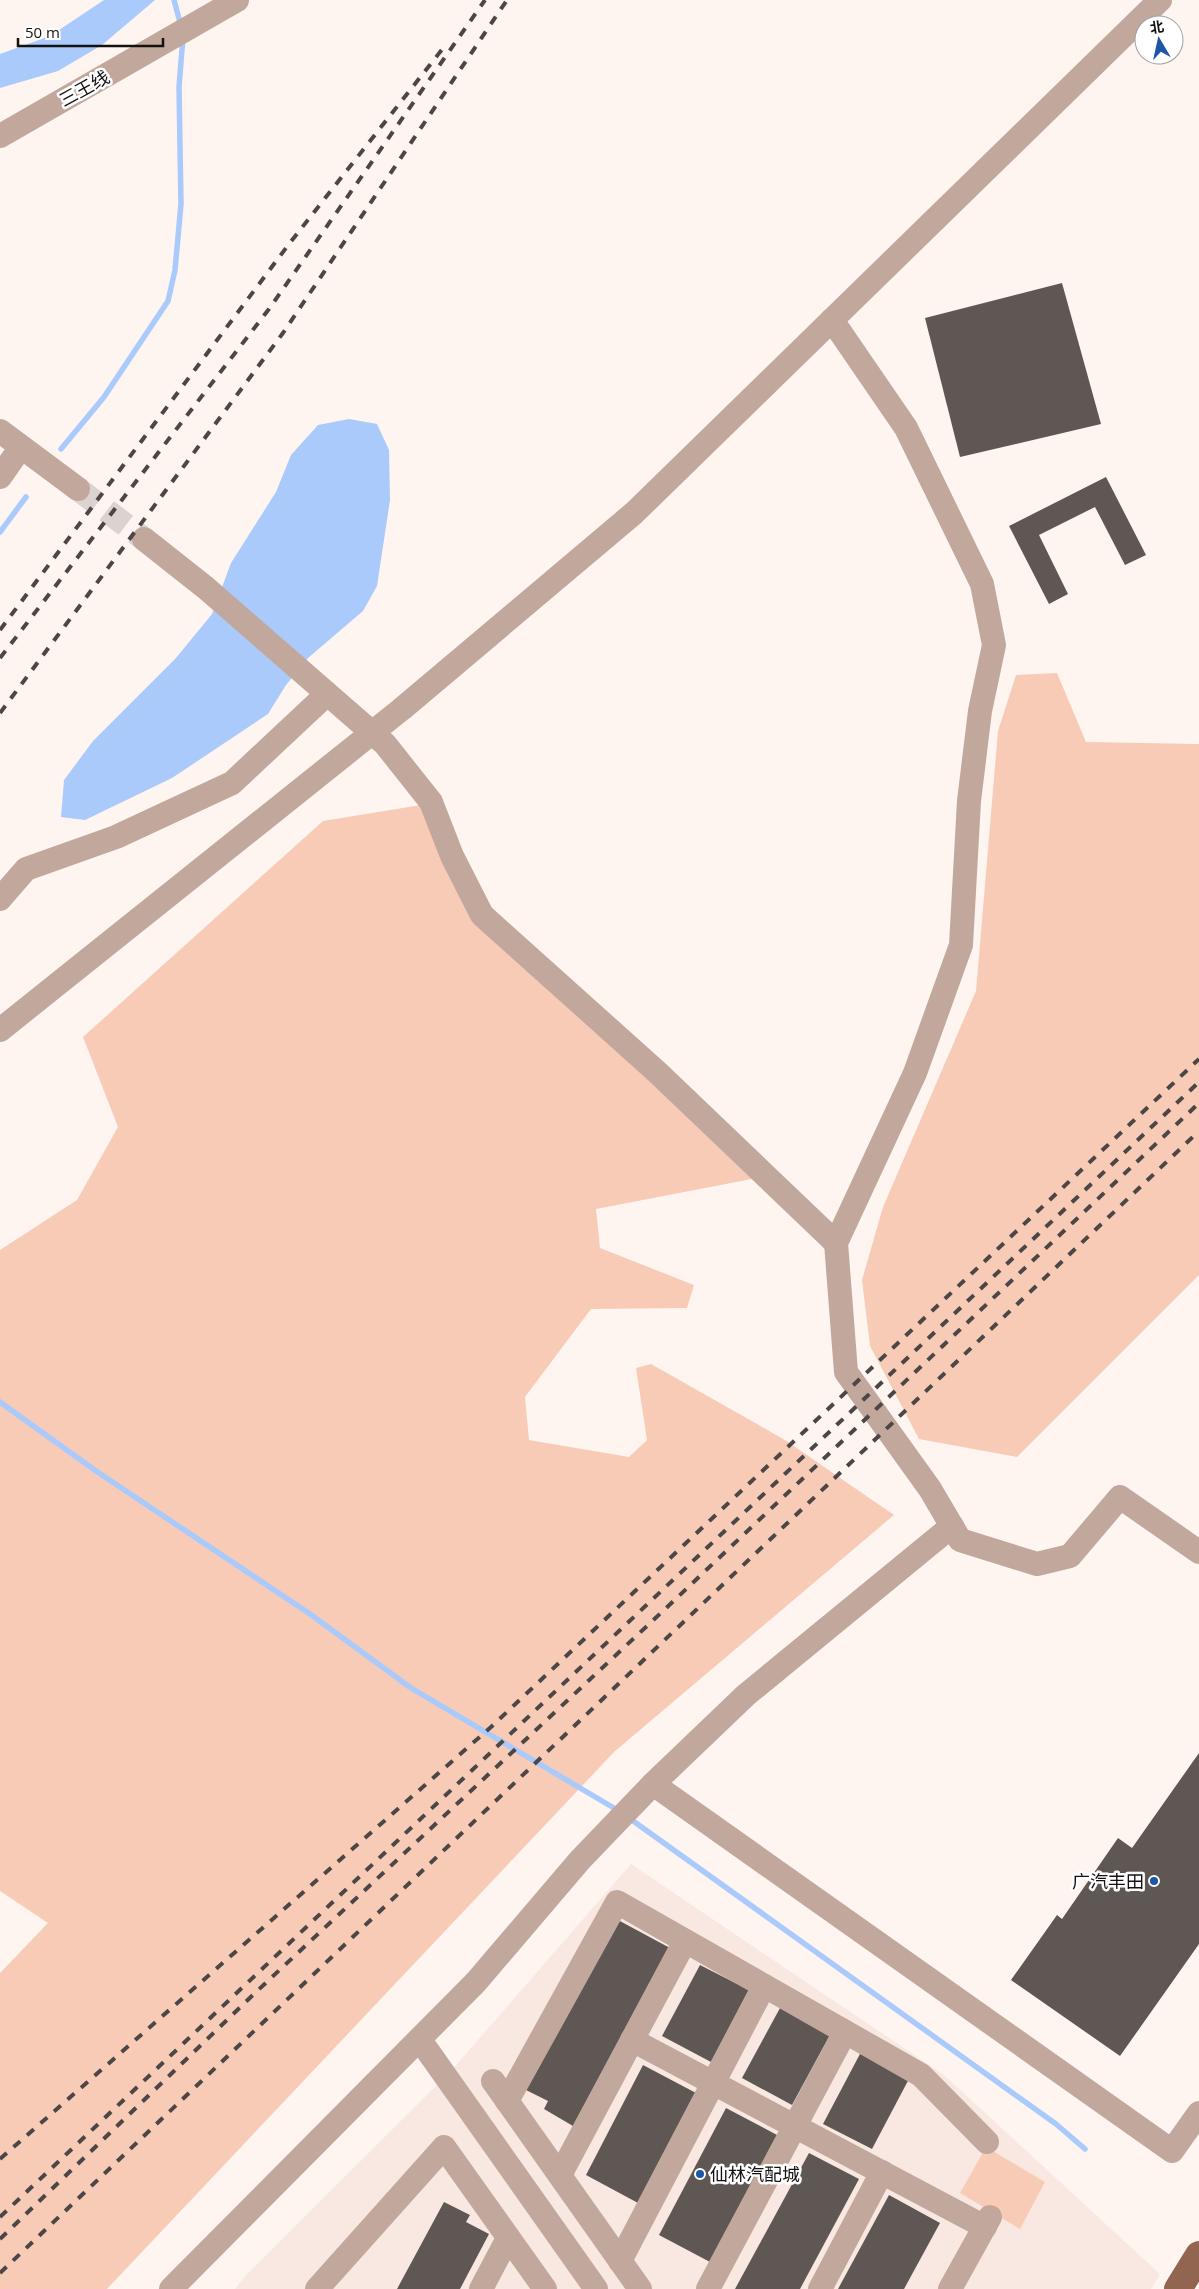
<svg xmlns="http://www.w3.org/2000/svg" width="1199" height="2289" font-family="'Open Sans','Noto Sans SC',sans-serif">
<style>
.built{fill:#f8e8e1}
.green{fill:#f8cbb7}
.water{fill:#a9cafb}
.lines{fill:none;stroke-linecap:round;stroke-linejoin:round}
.stream{stroke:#a9cafb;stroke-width:5.5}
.building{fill:#5f5754}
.minor-tunnel{stroke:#dbd3cf;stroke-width:24;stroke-dasharray:24 12;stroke-linecap:butt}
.minor{stroke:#c2a89c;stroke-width:24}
.major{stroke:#926551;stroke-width:28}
.rail{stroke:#4c4746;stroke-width:4;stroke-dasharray:9 9;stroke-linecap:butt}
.minor-bridge{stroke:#c2a89c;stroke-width:24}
.poi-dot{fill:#1c56a7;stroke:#fff;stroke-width:2}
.labels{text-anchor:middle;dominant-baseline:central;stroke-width:5;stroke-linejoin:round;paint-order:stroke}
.street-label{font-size:18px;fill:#141110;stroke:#fff}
.poi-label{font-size:18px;fill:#141110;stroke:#fff;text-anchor:end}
</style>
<rect width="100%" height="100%" fill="#fef5f1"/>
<polygon class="built" points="631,1864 944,2075 1160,2274 1151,2289 235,2289 246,2275 451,2071"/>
<g class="green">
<polygon points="1057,673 1086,742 1199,744 1199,1275 1017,1457 919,1439 870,1346 862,1280 883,1207 976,991 998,731 1016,675"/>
<polygon points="421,805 474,920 757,1178 596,1209 600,1248 694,1285 687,1308 591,1309 525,1397 529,1440 629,1457 647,1440 636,1368 651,1364 785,1440 894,1515 614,1752 107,2289 0,2289 0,1973 48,1923 0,1891 0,1250 77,1200 118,1127 83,1037 323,821"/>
<polygon points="986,2147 1045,2182 1020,2229 960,2193"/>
</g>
<g class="water">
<polygon points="104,0 155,0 102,45 58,71 0,88 0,54 50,36"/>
<polygon points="349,419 377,424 389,450 390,500 377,586 363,611 308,658 286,685 268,714 172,778 85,820 61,817 64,780 93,741 176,658 212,614 231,563 276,492 291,455 318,425"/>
</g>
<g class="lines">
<g class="stream">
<polyline points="174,0 181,26"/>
<polyline points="61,449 104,397 168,301 175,270 181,204 179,87 183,37"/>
<polyline points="0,532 26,497"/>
<polyline points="0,1402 96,1471 310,1614 411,1688 619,1811"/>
<polyline points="629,1818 1056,2124 1085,2149"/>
</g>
</g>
<g class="building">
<polygon points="1062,283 1101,424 960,457 925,318"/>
<polygon points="1106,477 1146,555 1125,565 1095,507 1039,535 1068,594 1049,604 1009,526"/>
<polygon points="1199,1753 1199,1944 1120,2056 1011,1980 1057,1915 1062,1919 1118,1838 1132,1848"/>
<polygon points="618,1920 670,1948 573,2126 544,2109 548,2101 526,2090"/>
<polygon points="700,1965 749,1990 711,2062 662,2036"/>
<polygon points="780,2008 830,2035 792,2105 742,2078"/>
<polygon points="861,2052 910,2077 872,2149 823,2124"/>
<polygon points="643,2065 696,2093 638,2203 586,2175"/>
<polygon points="726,2108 777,2135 710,2262 659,2235"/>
<polygon points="809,2153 859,2179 800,2289 735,2289"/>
<polygon points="889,2195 940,2223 904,2289 838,2289"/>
<polygon points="444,2202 470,2215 466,2222 489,2234 460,2289 397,2289"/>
</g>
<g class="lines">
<polyline class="minor-tunnel" points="78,489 144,539"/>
<g class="minor">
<polyline points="0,136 237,0"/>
<polyline points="832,320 906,428 982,584 994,645 980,711 969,801 961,945 915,1073 836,1243 846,1372 930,1489 960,1540 1037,1564 1070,1556 1120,1497 1199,1552"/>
<polyline points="0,431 78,489"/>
<polyline points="0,477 21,447"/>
<polyline points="144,539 206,588 385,744 431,802 452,856 482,915 657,1072 836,1243"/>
<polyline points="403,708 634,513 1160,0"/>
<polyline points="0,899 26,869 116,837 232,783 327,694"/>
<polyline points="653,1784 1172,2151 1199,2113"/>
<polyline points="420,2040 596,2289"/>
<polyline points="632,2040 985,2227"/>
<polyline points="493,2081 640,2289"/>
<polyline points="507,2101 617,1902 921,2075 987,2142"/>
<polyline points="560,2175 685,1941"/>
<polyline points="620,2261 764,1986"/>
<polyline points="171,2289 476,1982 580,1860 653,1784 746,1695 952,1526"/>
<polyline points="317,2289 444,2147 545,2289"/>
<polyline points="481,2289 508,2238"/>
<polyline points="708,2289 845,2032"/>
<polyline points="820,2289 882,2172"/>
<polyline points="950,2289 990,2217"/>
</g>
<polyline class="major" points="1178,2289 1199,2255"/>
<g class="rail">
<polyline points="0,630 289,244 444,47"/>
<polyline points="0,658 269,309 485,0"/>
<polyline points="0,713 283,333 507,0"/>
<polyline points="0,2159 491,1727 1199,1059"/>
<polyline points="0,2217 1199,1082"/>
<polyline points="0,2239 255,1993 663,1611 1199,1103"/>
<polyline points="0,2273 1199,1131"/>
</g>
<polyline class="minor-bridge" points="0,1030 403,708"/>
</g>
<g class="poi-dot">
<circle cx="1154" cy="1881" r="5"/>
<circle cx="700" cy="2174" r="5"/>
</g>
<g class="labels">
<g class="street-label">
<text transform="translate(84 88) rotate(-29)">三王线</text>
</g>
<g class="poi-label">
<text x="1144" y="1881">广汽丰田</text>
<text x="710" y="2174" text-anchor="start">仙林汽配城</text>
</g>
</g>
<g transform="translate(1159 40) rotate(351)"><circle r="24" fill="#ffffff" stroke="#a1a09f"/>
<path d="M0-4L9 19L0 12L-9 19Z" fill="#1c56a7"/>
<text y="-8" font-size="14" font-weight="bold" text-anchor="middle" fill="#141110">北</text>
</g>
<path d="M18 38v8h145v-8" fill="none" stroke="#141110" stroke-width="2.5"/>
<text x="25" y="38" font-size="15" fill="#141110" stroke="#ffffff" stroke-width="4" paint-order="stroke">50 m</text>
</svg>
